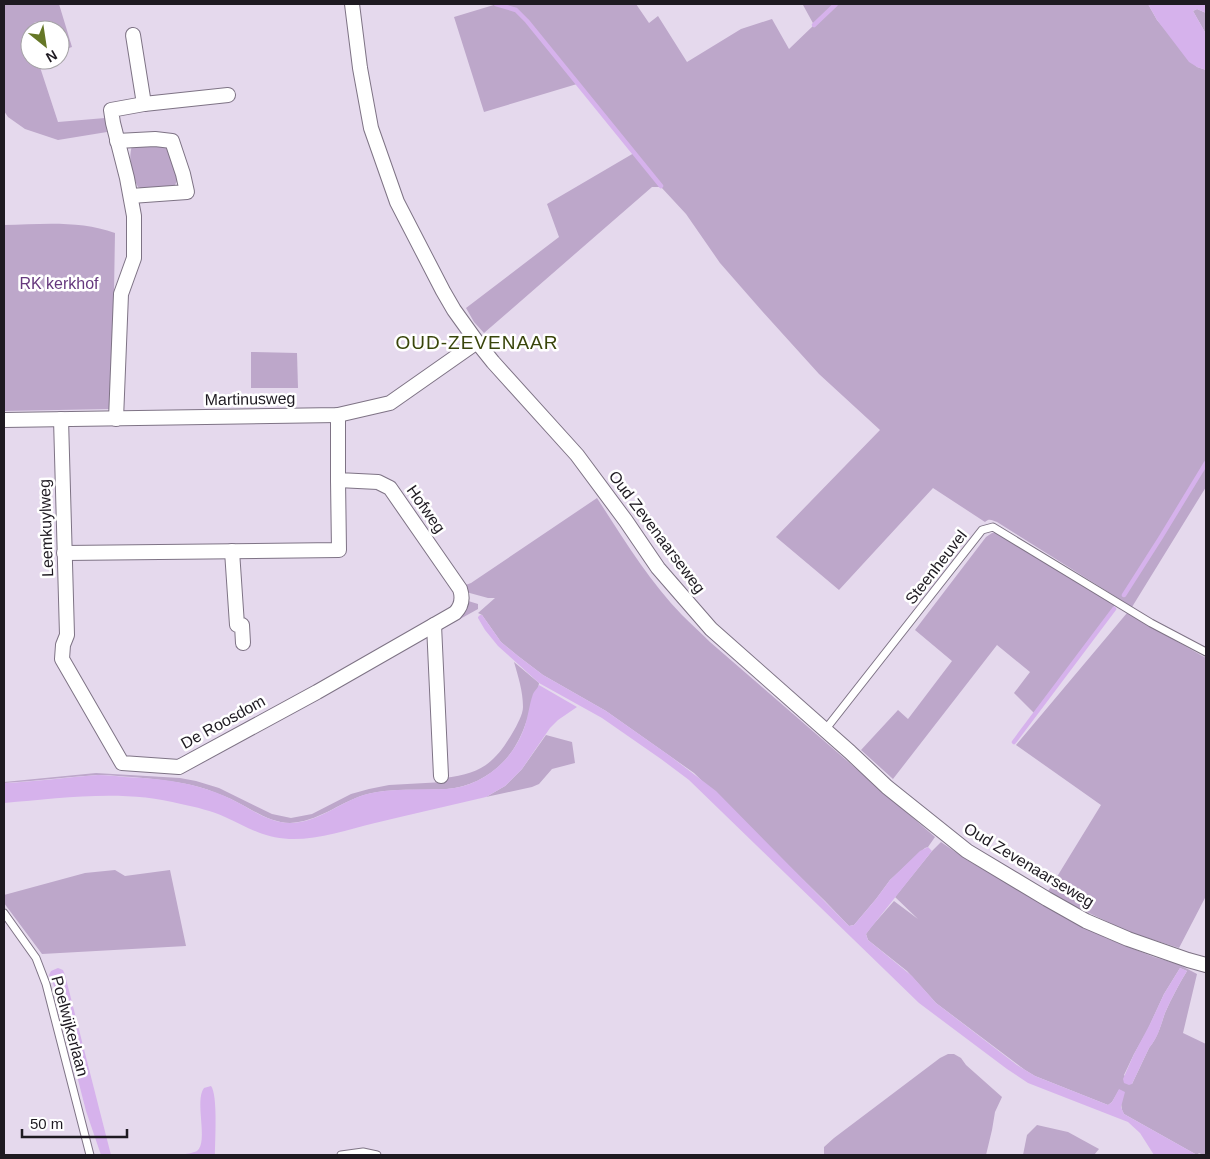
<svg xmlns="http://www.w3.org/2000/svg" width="1210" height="1159" font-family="Arial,sans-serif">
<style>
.green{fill:#bda7ca;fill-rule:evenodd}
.water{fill:#d6b2ec}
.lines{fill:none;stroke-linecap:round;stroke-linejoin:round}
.stream{stroke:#d6b2ec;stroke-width:4.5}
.lane-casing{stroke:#7e7385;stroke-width:9}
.street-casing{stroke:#7e7385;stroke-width:16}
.lane{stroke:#fff;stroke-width:7}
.street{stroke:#fff;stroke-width:14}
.labels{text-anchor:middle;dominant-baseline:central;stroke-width:5;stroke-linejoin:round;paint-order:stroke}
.park-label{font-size:16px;fill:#66397e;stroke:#fff}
.street-label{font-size:16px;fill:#1e1a21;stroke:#fff}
.quarter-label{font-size:19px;letter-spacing:1px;fill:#39450b;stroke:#fff}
</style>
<rect width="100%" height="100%" fill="#e5d9ed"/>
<g class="green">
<polygon points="4,4 59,4 72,47 60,51 60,30 30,30 30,60 40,60 38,61 58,122 105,118 107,132 58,140 25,129 8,117 4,111"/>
<path d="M497,4H636L649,23L658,16L687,62L741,29L772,19L789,49L814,25L803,5L805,4H1148L1157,20L1197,67L1206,70V487L1132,607L997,522C992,520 989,518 985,522L933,488L839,590L776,537L880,430L819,374L762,311L720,263L686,214L661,187H652L484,333L474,322L466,308L559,237L547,204L634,153L577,84L484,112L454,17Z"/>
<polygon points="1197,9 1206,13 1206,34 1193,11"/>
<path d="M133,144L166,146L178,179L175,185L172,186L143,189L138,187C132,176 127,156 133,144Z"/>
<path d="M4,225C41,224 80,220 115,233L112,409L4,411Z"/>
<polygon points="251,352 297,353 298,388 251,388"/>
<path d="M597,498C623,538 649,581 682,615C691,624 701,633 710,642L935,837L928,847L925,848L890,880L876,899L854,925L849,926L825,901L694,773L606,711L543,675L518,656L501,642L482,615L478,613L495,598H488L466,592L463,586L471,583Z"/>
<polygon points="992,533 997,533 1006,537 1115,605 1100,627 1035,714 1014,693 1030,672 997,645 893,779 861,750 898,710 908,719 952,661 915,630 986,537"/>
<polygon points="465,600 478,604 478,609 442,629 442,626"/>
<polygon points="1127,613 1206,658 1206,896 1179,948 1129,932 1047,893 1101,805 1016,745"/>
<path d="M514,662L539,683C538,693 533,702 530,712C526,722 523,733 517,743C504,768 476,787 447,789C420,791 391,787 364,795C339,803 317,822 290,823C269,823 250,808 231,799C221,795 210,790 199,787C181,782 162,780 143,778C129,777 113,775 98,775C67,777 35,781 4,783V782L96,773L180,778L196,781L219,788L272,814L291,818L312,814L351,794L369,789L389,785L444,782V778C481,774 495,763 513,732C517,725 523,714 523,707C523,691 518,676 514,662Z"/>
<polygon points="546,735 572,742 575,763 552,769 539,784 532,787 486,797 505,786 522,769"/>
<path d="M941,842L967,860L1034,899L1106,938L1154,957L1178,964L1197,974L1183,1033L1206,1044V1155H1203L1199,1153L1197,1155L1124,1114L1122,1110L1119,1090L1112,1102L1108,1105L1035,1076L1025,1070L936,1003L907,971L868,940L866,934L871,927L894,901L918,919L895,897L932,851ZM1180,968L1187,971C1179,984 1171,999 1165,1013C1160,1027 1159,1035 1149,1048L1132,1084L1124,1075L1134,1054L1147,1031L1164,994Z"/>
<polygon points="115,870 125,876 170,870 186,946 42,954 4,903 4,895 85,873"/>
<polygon points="948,1054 954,1054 961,1058 966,1065 1002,1097 995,1112 992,1130 986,1155 824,1155 824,1147 834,1138 940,1058"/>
<polygon points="1037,1125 1068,1132 1099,1149 1094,1155 1023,1155 1027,1135"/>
</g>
<g class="water">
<polygon points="1148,4 1206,4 1206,13 1197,9 1193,11 1206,34 1206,70 1197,67 1189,62 1157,20"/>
<polygon points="480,615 482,615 501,642 518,656 543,675 606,711 670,756 716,791 849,926 854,925 876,899 890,880 920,851 928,847 932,851 866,934 868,940 912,976 936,1003 1017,1065 1035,1076 1108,1105 1112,1102 1119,1089 1125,1092 1121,1107 1124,1114 1197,1155 1154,1155 1140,1133 1128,1122 1028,1083 1007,1069 919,1003 689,780 661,759 602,718 539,683 498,646 485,630 478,618 478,617"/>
<path d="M539,685L577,707L558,720L550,728L522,769L505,786L486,797C449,806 411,814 375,823C347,830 318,840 289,839C264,838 247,827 225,817C212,811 196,807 181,804C125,789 61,798 4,803V783C35,782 66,777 98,775C107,775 116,776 124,777C149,778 175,780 199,787C210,790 221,794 231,799C250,808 268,823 290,823C318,823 341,801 367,794C393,788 420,790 446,789C481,787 511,762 523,731C528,719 529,705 533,694C534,691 537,689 539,685Z"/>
<polygon points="58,968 63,970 65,975 111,1155 101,1155 86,1111 54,986 49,975 51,971"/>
<path d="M1180,968L1187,971C1179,984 1171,999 1165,1013C1160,1027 1159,1036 1149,1048L1132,1084L1129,1085L1124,1083L1123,1079L1134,1054L1150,1024L1164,994Z"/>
<path d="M211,1086C218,1095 215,1141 215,1155H181C185,1154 193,1153 197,1151C209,1142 194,1101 204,1088Z"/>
</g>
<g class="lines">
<g class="stream">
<polyline points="496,4 516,10 527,21 661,186"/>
<polyline points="814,25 836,4"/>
<polyline points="1124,595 1161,537 1206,463"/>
<polyline points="1014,742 1114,609"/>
</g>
<g class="lane-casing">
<g id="lane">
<polyline points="825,730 982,530 993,527 1151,623 1206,652"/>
<polyline points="4,913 36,958 46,984 90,1155"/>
<polyline points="341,1155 363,1152 377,1155"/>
</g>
</g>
<g class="street-casing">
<g id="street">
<polyline points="352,4 360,68 371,128 397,202 443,291 454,310 477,342 493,362 577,455 626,521 658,568 711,629 850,752 887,787 967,851 1047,899 1086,921 1128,939 1188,960 1206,965"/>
<polyline points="133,35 144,104"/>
<polyline points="117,141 155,139 172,141 183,174 187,192 131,196"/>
<path d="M61,419L67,635L63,645L62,659L122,763L179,767L317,692L455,613C462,606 463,598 460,589L390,488L378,482L338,480V415"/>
<polyline points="116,419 121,294 134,258 134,216 127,178 113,123 111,110 144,104 228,95"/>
<polyline points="4,420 338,415 390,403 477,342"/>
<polyline points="232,551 237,625 242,625 243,643"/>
<polyline points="64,553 339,550 338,480"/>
<polyline points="434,625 441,776"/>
</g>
</g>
<use href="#lane" class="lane"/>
<use href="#street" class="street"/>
</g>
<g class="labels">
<g class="park-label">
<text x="59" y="283">RK kerkhof</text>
</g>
<g class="street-label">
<text transform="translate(250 399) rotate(-1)">Martinusweg</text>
<text transform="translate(426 509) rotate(55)">Hofweg</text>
<text transform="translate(46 528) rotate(-92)">Leemkuylweg</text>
<text transform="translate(657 532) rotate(53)">Oud Zevenaarseweg</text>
<text transform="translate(936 567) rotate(-52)">Steenheuvel</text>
<text transform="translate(223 722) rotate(-29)">De Roosdom</text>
<text transform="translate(1029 865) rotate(31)">Oud Zevenaarseweg</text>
<text transform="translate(70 1026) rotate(75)">Poelwijkerlaan</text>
</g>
<g class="quarter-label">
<text x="477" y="342">OUD-ZEVENAAR</text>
</g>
</g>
<rect width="1210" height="1159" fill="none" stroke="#1e1a21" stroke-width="10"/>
<g transform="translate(45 45) rotate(150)"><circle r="24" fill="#ffffff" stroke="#a5a3a6"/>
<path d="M0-4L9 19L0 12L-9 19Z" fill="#657726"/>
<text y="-8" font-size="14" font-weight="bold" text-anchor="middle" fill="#1e1a21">N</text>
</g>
<path d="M22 1129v8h105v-8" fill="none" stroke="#1e1a21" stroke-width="2.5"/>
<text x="30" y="1129" font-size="15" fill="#1e1a21" stroke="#ffffff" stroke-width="4" paint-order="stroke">50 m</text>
</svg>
